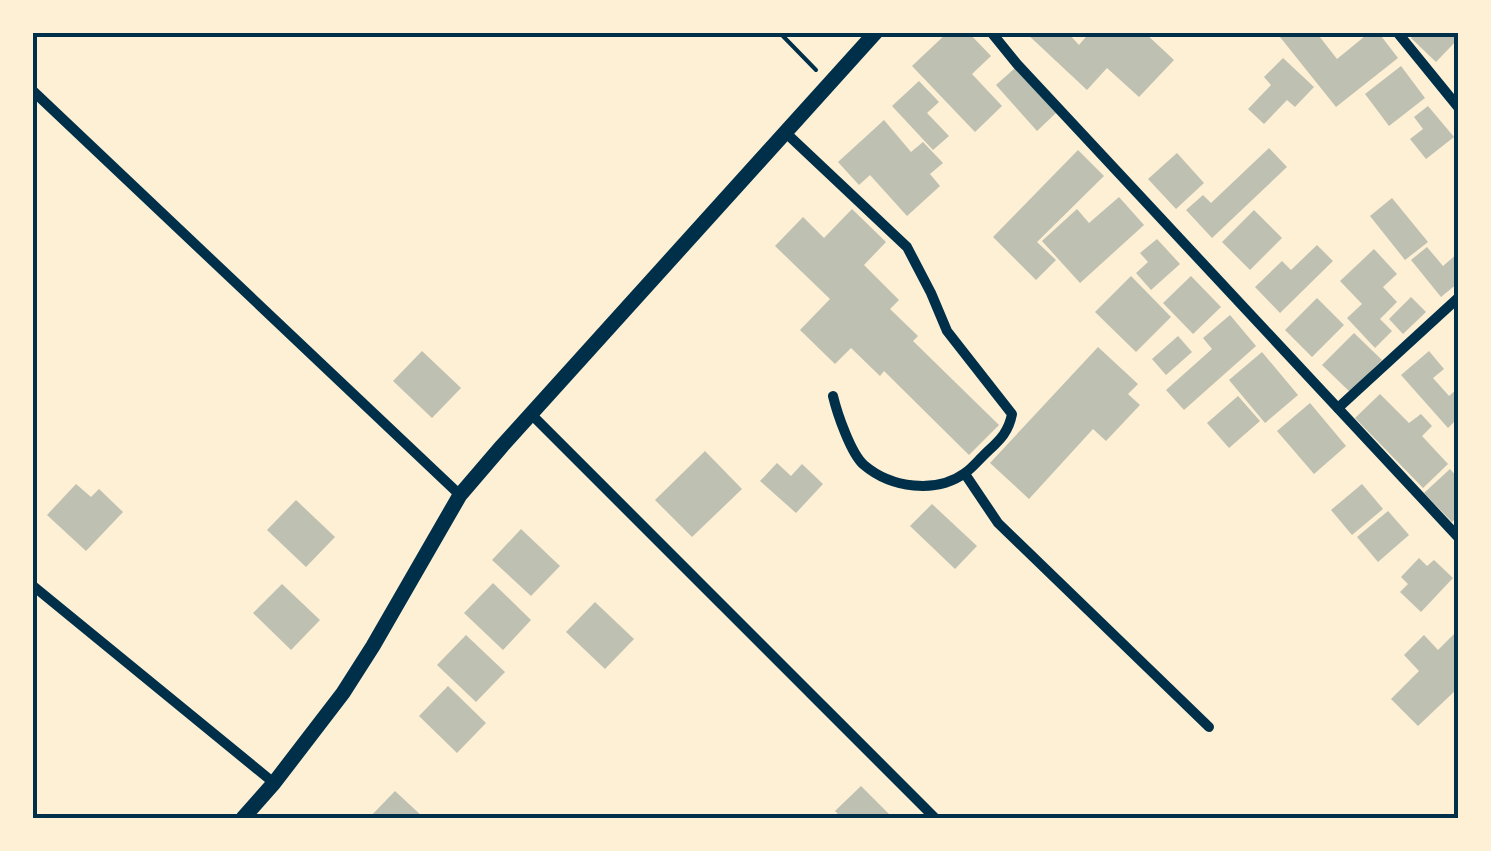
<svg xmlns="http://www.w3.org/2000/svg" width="1491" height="851" font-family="Bitter,serif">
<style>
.building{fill:#bec0b2}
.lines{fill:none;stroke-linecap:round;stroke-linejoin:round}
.path{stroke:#003049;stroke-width:4}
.minor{stroke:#003049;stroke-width:10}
.tertiary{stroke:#003049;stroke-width:15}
.neatline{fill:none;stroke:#003049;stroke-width:4}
</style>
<rect width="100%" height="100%" fill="#fdf0d5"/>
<g class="building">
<polygon points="948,32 968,32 991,56 972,74 1002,106 975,132 912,66"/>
<polygon points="1025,32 1067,32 1079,45 1090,32 1144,32 1174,60 1139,97 1107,68 1087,90"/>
<polygon points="1276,32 1316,32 1337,59 1370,32 1378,32 1398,58 1336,107"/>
<polygon points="1416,32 1458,32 1458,39 1436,62 1411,38"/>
<polygon points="1283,58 1314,87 1295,107 1287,100 1264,124 1248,109 1271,85 1264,77"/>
<polygon points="1401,66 1425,98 1389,126 1365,94"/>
<polygon points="1015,68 1056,113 1037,131 996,85"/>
<polygon points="919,81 939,102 927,113 949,136 933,150 892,106"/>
<polygon points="1428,106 1454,137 1426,159 1410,139 1423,129 1414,117"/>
<polygon points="884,120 911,152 923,142 943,163 930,174 940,186 907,216 870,175 859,185 838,162"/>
<polygon points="1269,148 1287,167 1212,238 1186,210 1203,195 1211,203"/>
<polygon points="1078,150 1104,176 1037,242 1056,260 1036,280 993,237"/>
<polygon points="1177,153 1204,183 1176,209 1148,179"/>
<polygon points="1119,197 1144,225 1080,283 1042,241 1077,209 1089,223"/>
<polygon points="1392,198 1428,242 1405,260 1370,216"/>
<polygon points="852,209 886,242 864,265 899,300 890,309 918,336 913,341 999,425 969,455 884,371 880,376 851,348 835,364 800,330 830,299 775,246 803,217 824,238"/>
<polygon points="1254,210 1282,238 1250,270 1222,242"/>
<polygon points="1157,239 1180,264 1151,290 1136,273 1148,262 1140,253"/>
<polygon points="1317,245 1333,261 1280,313 1255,287 1282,261 1291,270"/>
<polygon points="1427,247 1443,266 1458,253 1458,283 1441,297 1411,260"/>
<polygon points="1374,249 1397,274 1383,287 1397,302 1380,319 1392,331 1375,348 1347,318 1362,304 1340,281"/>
<polygon points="1131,276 1171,317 1136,352 1095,312"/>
<polygon points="1191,276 1221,307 1193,334 1163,303"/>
<polygon points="1411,297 1426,312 1403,334 1389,319"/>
<polygon points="1317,298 1344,325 1312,357 1285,330"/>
<polygon points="1230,315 1256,346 1184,410 1166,390 1212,349 1203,338"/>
<polygon points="1354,333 1382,360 1350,392 1322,365"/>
<polygon points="1178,336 1192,352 1166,375 1152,359"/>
<polygon points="1098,347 1138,384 1128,394 1140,405 1106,441 1093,429 1029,499 990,463"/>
<polygon points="422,351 461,388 432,418 393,381"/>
<polygon points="1429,351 1444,369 1433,378 1449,396 1458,388 1458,418 1448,428 1401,375"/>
<polygon points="1262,352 1298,395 1265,423 1229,380"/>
<polygon points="1380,394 1409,423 1421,414 1432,426 1422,436 1448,464 1423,488 1355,418"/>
<polygon points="1238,396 1260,421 1229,448 1207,423"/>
<polygon points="1310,403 1346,446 1314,474 1277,431"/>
<polygon points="705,451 742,489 692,537 655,500"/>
<polygon points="777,463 791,476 802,464 823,484 796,513 760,481"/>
<polygon points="1450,469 1458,478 1458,516 1452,522 1424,493"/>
<polygon points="76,484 91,497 99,489 123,512 86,551 47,515"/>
<polygon points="1362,484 1383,509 1352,535 1331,510"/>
<polygon points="296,500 335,537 306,567 267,530"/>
<polygon points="932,504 977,546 955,569 910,526"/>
<polygon points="1388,511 1409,535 1378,562 1357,537"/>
<polygon points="521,529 560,566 531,596 492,560"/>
<polygon points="1419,558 1427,566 1434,560 1453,578 1421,612 1400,592 1408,584 1401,577"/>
<polygon points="493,583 531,620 503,650 464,613"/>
<polygon points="282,584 320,620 291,650 253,613"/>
<polygon points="595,602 634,639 605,669 566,632"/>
<polygon points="1458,630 1458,688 1418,726 1391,699 1419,671 1404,655 1424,635 1438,650"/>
<polygon points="466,635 505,672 476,702 437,665"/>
<polygon points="448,686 486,723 457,753 419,716"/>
<polygon points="861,786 893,818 842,818 835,811"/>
<polygon points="395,791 424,818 369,818"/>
</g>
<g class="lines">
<polyline class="path" points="779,32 816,70"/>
<g class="minor">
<polyline points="991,32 1017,64 1458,537"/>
<polyline points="1397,32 1458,107"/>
<polyline points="32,90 460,495"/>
<path d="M786,133L907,247L931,293L947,331L1012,414C1008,435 997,442 982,457C977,462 971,469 965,473C936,494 891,488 864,465C851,454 837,413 833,396"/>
<polyline points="1338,408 1458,298"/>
<polyline points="532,415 935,818"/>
<polyline points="965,474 998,523 1209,727"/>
<polyline points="32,585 274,783"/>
</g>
<polyline class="tertiary" points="243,818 274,783 343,693 373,646 460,495 502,446 876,32"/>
</g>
<rect width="1491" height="851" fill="none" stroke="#fdf0d5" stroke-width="70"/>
<rect x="35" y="35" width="1421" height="781" class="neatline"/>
</svg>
